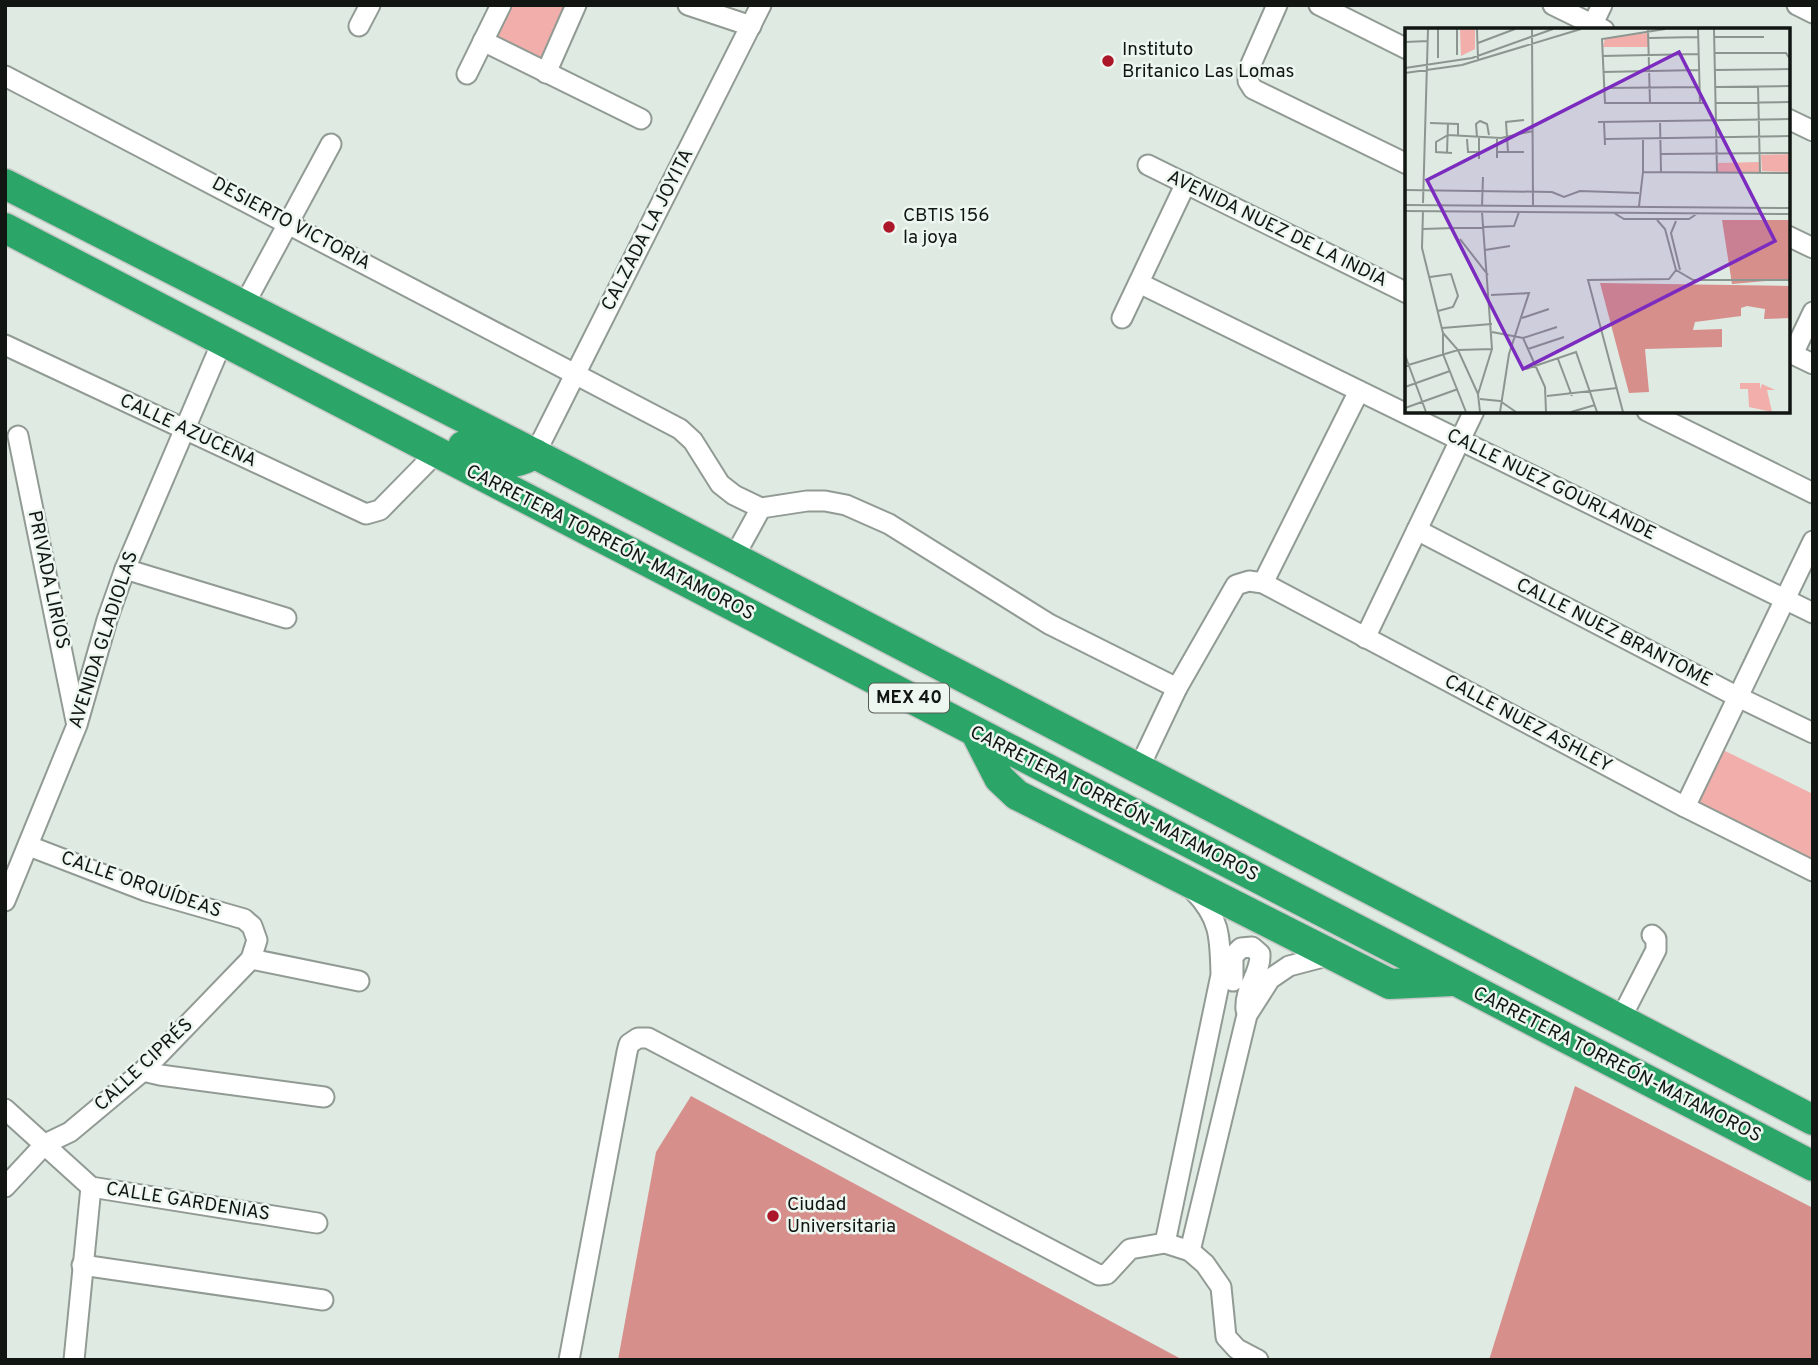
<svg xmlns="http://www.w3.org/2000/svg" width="1818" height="1365" font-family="Overpass,sans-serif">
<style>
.green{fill:#f1aeaa}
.forest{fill:#d78f8c}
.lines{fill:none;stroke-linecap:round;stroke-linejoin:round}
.minor-casing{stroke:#919b94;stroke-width:23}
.highway-casing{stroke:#c6c7c6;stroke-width:33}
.minor{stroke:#fff;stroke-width:19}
.highway{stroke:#2ba668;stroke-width:30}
.poi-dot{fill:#ac172a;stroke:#edf7f0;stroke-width:2.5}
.labels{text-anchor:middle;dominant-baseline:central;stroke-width:5;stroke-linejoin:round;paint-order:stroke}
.shield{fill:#edf7f0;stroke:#545a55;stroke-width:2}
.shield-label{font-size:18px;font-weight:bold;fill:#121613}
.poi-label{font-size:19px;fill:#121613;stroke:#edf7f0;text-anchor:start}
.street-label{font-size:19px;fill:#121613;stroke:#edf7f0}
.inset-road{fill:none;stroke:#8d9590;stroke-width:2}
.view{fill:#7b2cbf;fill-opacity:0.15;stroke:#7b2cbf;stroke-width:3.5}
.inset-edge{fill:none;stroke:#121613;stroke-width:3.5}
</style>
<rect width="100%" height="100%" fill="#dfeae3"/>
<g class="green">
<polygon points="503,5 574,5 546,69 486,40"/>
<polygon points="1719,748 1813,794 1813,863 1691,803"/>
</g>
<g class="forest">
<polygon points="1575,1086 1813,1208 1813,1360 1489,1360"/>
<polygon points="691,1096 1183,1360 618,1360 656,1152"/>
</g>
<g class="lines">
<g class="minor-casing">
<g id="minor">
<polyline points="688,5 751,26"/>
<polyline points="1277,5 1248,71 1248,81 1253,89 1407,164"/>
<polyline points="1319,5 1407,49"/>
<polyline points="1553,5 1604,30"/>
<polyline points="1797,5 1813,13"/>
<polyline points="359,26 370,5"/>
<polyline points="1590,30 1602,5"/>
<polyline points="483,41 641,119"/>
<polyline points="546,73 576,5"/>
<polyline points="467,74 501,5"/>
<polyline points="5,76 680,429 693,441 720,484 734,495 761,508 807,501 825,501 846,505 889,524 1049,624 1177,688"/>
<polyline points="1788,119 1813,131"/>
<polyline points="1148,165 1407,293"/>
<polyline points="1788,236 1813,248"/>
<polyline points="1139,283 1813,613"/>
<polyline points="243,307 331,144"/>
<polyline points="1122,318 1186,183"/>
<polyline points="5,345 366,514 380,510 436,453"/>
<polyline points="1788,352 1813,364"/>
<polyline points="1793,354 1813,312"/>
<polyline points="1647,411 1813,493"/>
<polyline points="18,436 76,721"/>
<polyline points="535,454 761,5"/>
<polyline points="1417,530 1738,697 1813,733"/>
<polyline points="734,557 761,508"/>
<polyline points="125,569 286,618"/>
<polyline points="1263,583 1359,391"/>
<polyline points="1365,638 1474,411"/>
<polyline points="1139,768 1177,688 1236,585 1249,581 1263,583 1685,807 1813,871"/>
<polyline points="1685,807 1813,541"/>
<polyline points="5,901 77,725 107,620 125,569 222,342"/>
<polyline points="251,959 359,981"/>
<path d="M1233,981V956L1241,948L1252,947L1260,954C1261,974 1244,988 1246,1010"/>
<polyline points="1620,1020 1656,950 1656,939 1652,935"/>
<polyline points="143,1071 160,1075 324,1097"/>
<polyline points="5,1109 91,1187 317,1223"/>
<polyline points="5,1187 45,1144 70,1132 143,1071 251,959 257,940 252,926 244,919 146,891 29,846"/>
<path d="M1165,1243L1221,975C1220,939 1221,919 1194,891"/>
<polyline points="1190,1251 1247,1015 1270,979 1289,966 1331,955"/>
<polyline points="82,1265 323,1300"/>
<polyline points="74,1360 91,1187"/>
<polyline points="569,1360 627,1052 629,1044 638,1038 648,1038 1099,1275 1107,1274 1130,1249 1165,1243 1190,1251 1205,1264 1221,1287 1226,1337 1237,1349 1258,1360"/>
</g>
</g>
<g class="highway-casing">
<g id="highway">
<polyline points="5,184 535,454 1813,1120"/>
<polyline points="5,228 1813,1166"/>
<path d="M463,446C495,461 501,471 535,454"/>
<polyline points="976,733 999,778 1017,795 1390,984 1452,981"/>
</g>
</g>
<use href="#minor" class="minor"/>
<use href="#highway" class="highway"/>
</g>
<g class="poi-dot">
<circle cx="1108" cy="61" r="7"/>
<circle cx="889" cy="227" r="7"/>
<circle cx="773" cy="1216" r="7"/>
</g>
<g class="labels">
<rect class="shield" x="869" y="683.5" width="80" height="29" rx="5"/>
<g class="shield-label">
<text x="909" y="698">MEX 40</text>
</g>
<g class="poi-label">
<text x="1122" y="50">Instituto<tspan x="1122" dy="22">Britanico Las Lomas</tspan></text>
<text x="903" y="216">CBTIS 156<tspan x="903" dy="22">la joya</tspan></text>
<text x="787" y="1205">Ciudad<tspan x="787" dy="22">Universitaria</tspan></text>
</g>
<g class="street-label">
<text transform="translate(291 224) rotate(28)">DESIERTO VICTORIA</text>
<text transform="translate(1277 229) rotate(26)">AVENIDA NUEZ DE LA INDIA</text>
<text transform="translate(648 230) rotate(-63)">CALZADA LA JOYITA</text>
<text transform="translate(188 431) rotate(25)">CALLE AZUCENA</text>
<text transform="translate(1551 485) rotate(26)">CALLE NUEZ GOURLANDE</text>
<text transform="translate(610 543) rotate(27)">CARRETERA TORREÓN-MATAMOROS</text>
<text transform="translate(48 580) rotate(78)">PRIVADA LIRIOS</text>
<text transform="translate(1614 633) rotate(27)">CALLE NUEZ BRANTOME</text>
<text transform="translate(104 640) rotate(-72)">AVENIDA GLADIOLAS</text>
<text transform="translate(1528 724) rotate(28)">CALLE NUEZ ASHLEY</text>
<text transform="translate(1114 804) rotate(27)">CARRETERA TORREÓN-MATAMOROS</text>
<text transform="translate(141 885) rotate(19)">CALLE ORQUÍDEAS</text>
<text transform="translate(144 1065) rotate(-43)">CALLE CIPRÉS</text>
<text transform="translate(1617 1065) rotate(27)">CARRETERA TORREÓN-MATAMOROS</text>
<text transform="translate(188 1202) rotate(9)">CALLE GARDENIAS</text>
</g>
</g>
<g transform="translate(1405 28)">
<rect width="385" height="385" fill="#dfeae3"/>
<path d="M55,1H70V21L56,28ZM243,5V19H198L200,10ZM385,126V144L357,143L356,127ZM354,134V144H313V135ZM335,355H355V361L357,356L370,362H362L367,384L344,379L343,361H335Z" fill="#f1aeaa"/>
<path d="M317,192H385V251L327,256ZM195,255L385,258V290L359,291L360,281L342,278L336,280V288L290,294L288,302L317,301V319L240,321L244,364L224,365Z" fill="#d78f8c"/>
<path class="inset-road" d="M52,1V27M72,1L73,31M127,1L128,177M260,1L197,11L200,75H299M293,1L295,75M309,1L312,145M243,2L245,76M310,9H359M244,10L293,9M0,14L23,13M73,15L110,1M310,25H381L385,31M197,28L294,26M33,30V1M0,40L67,30L148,1M310,42L385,41M198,44L294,42M0,45L57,37L176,1M353,58L355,145M311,59L385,58M199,60L295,59M311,75L385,74M255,93L256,144M193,94L385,91M199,94L200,117M25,95L53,96V109M72,109L71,96L75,93L82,96L84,107M74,109V131M92,109V130M62,111L63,124H74M200,111L385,108M238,111V144M92,124H119M103,124L101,94L119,92M42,125L43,95M47,125L31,124V114L43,107L96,110L128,103M256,126L385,125M0,162L147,164L159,169L175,163L234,165M18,175L23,1M0,177L385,180M77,178L78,149M234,178L238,144L385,145M0,183L385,186M18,183L17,220L38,305L53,322L73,366M209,185L219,191H284L293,185M252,192L260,201L271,242M271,193L266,205L275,242M18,201L109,198L114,184M55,211L83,247M80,222L105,218M271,242L288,252H385M25,249L46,246L53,268L48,279L33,283M86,267L124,265L104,326L95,384M117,290L144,281M37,300L87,296M87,304L118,310L152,299M38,305V326L61,384M118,310L140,359L141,384M123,321L159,309M0,327L21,384M153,331L167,368M0,338L53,322L87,321M121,341L171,324L192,384M0,359L45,343M142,368L212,360M75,371L95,373L111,384M0,380L53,361M75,384L73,366L87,321L77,184M166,384L190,377M218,384L183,252L264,251L271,242"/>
<path class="view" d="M274,24L370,213L118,341L22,152Z"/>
<rect width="385" height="385" class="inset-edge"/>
</g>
<rect width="1818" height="1365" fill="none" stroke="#121613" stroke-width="14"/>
</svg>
